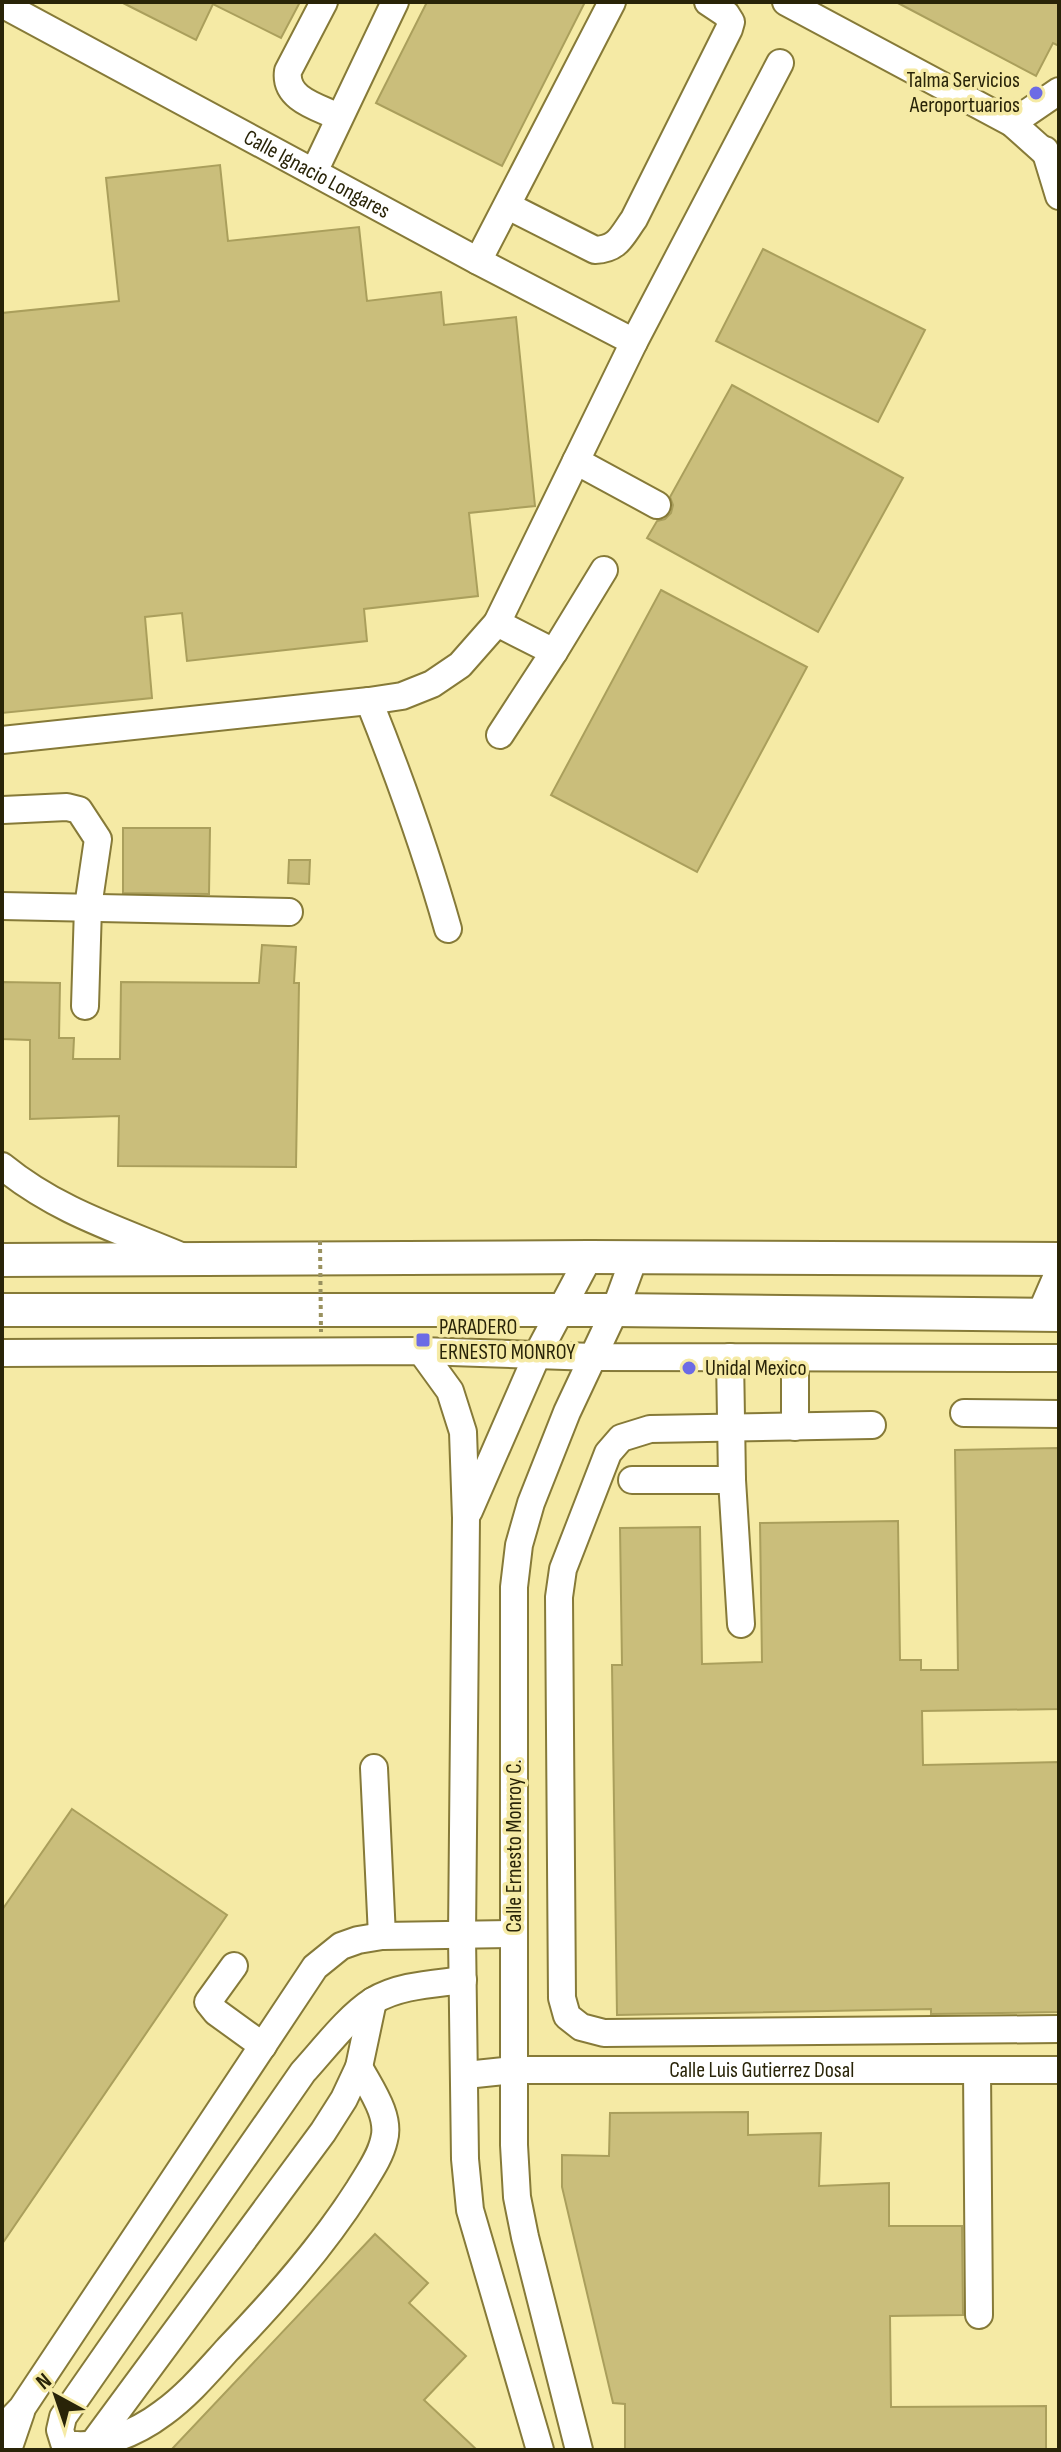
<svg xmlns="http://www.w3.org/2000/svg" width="1061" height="2452" font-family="'Sofia Sans Condensed',sans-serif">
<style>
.building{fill:#cabe7b;stroke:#aa9f5c;stroke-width:2}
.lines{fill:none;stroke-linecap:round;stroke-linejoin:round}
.minor-casing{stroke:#867a38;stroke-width:30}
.major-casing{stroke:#867a38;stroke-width:36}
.minor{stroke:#fff;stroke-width:26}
.major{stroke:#fff;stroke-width:32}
.path-bridge{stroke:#99915f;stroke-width:4;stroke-dasharray:4 4;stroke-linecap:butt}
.poi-dot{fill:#6c6be5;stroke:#f5eaa5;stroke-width:3}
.labels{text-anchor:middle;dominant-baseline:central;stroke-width:7;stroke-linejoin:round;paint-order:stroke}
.poi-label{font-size:22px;fill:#292408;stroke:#f5eaa5;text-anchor:start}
.street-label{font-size:22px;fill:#292408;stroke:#f5eaa5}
</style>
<rect width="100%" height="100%" fill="#f5eaa5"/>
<g class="building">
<polygon points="121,2 300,2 281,38 213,4 196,40"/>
<polygon points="427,2 585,2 502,166 376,103"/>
<polygon points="896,2 1059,2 1059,46 1053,43 1036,76"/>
<polygon points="220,165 228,241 359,227 367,301 441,292 444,325 516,317 535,506 469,513 478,596 364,609 367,641 187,661 182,613 145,617 152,698 2,713 2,313 119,301 106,178"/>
<polygon points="763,249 925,330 878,422 716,341"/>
<polygon points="732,385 903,478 818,632 647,538 657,521 665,519 671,513 673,505 670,497"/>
<polygon points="661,590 807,667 697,872 551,795"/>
<polygon points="123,828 210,828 209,894 123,893"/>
<polygon points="289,860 310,860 309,884 288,883"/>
<polygon points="262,945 296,947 294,983 299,983 296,1167 118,1166 119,1116 30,1119 30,1040 2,1039 2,982 60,983 59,1038 74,1038 73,1059 120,1059 121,982 259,983"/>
<polygon points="1059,1448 1059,1709 922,1711 923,1765 1059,1762 1059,2012 931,2014 931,2009 617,2015 612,1665 622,1665 620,1528 700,1527 702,1664 762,1662 760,1523 898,1521 900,1660 921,1660 921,1670 958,1670 955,1450"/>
<polygon points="72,1809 227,1915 2,2244 2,1910"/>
<polygon points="748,2112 748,2135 821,2133 819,2186 889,2183 889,2226 962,2226 963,2315 890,2316 891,2407 1046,2406 1046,2450 625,2450 625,2404 613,2403 562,2187 562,2155 609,2156 610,2113"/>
<polygon points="375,2234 428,2283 409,2303 466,2356 424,2400 477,2450 171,2450"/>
</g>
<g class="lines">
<g class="minor-casing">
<g id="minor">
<path d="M324,2L288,71C284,99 318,107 339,117"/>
<polyline points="786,2 1012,123 1059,165"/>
<path id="s1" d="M2,4L478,261L634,342"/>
<polyline points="1012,123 1059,91"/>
<polyline points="1045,150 1059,196"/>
<polyline points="314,172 395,2"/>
<path d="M508,206L595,250C618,249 621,237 634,219L729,29L731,22L726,14L708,2"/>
<polyline points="478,261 612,2"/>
<polyline points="576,461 657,505"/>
<polyline points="497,623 554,652 500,735"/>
<polyline points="554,652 604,570"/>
<path d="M369,701C399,776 426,851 448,929"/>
<polyline points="2,740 369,701 402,696 432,684 460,665 497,623 634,342 780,63"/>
<polyline points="3,810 67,807 79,810 98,839 88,907 85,1006"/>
<polyline points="2,906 289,912"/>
<path d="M2,1166C57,1211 117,1229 181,1256"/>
<polyline points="1040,1315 1059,1271"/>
<polyline points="421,1351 450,1391 463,1432 466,1518 462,1936 465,2159 470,2210 540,2450"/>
<polyline points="2,1353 421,1351 593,1357 1059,1358"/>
<polyline points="730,1357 732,1480 741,1624"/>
<polyline points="964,1413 1059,1414"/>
<polyline points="872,1425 650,1429 621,1438 608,1453 563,1569 559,1597 562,1998 567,2016 581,2027 604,2033 1059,2029"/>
<polyline points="795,1427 795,1358"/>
<polyline points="632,1480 732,1480"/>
<polyline points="469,1511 538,1353 589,1257"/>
<polyline points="374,1768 382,1936"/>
<polyline points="234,1966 208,2002 216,2012 263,2046"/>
<path d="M359,2067C370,2088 391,2116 384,2140C380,2158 368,2174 359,2189C322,2247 276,2299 228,2349C208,2371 188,2395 163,2413C138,2432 94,2452 64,2443L60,2430L63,2417L303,2072C324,2049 348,2017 373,2001C399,1985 434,1984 463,1980"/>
<polyline points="977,2070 979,2315"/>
<path id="s2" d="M466,2075L514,2070H1059"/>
<polyline points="2,2429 22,2408 315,1967 341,1946 358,1940 382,1936 514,1934"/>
<polyline points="89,2449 323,2132 344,2099 359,2067 373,2001"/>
<polyline points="8,2450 21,2412"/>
<polyline points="579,2450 525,2237 517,2197 514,2145 514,1587 519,1545 531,1503 567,1412 615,1310 634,1258"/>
</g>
</g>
<g class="major-casing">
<g id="major">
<polyline points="2,1260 589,1257 1059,1259"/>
<polyline points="2,1310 615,1310 1059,1315"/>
</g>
</g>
<use href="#minor" class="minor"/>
<use href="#major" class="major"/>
<polyline class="path-bridge" points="320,1241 321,1332"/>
</g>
<g class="poi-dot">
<circle cx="1036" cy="93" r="8"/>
<rect x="415" y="1332" width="16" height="16" rx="4"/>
<circle cx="689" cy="1368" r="8"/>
</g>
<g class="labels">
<g class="poi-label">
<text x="1020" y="80" text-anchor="end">Talma Servicios<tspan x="1020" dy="25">Aeroportuarios</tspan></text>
<text x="439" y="1327">PARADERO<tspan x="439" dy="25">ERNESTO MONROY</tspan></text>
<text x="705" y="1368">Unidal Mexico</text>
</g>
<g class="street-label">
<text stroke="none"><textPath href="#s1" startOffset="358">Calle Ignacio Longares</textPath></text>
<text transform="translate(514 1846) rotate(-90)">Calle Ernesto Monroy C.</text>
<text stroke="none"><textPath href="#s2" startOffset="296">Calle Luis Gutierrez Dosal</textPath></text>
</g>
</g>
<rect width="1061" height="2452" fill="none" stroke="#292408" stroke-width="8"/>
<g transform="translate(56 2396) rotate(320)" stroke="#f5eaa5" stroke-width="6" paint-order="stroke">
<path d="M0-6L14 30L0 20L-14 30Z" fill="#292408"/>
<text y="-12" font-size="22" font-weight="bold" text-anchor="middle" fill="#292408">N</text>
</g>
</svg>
